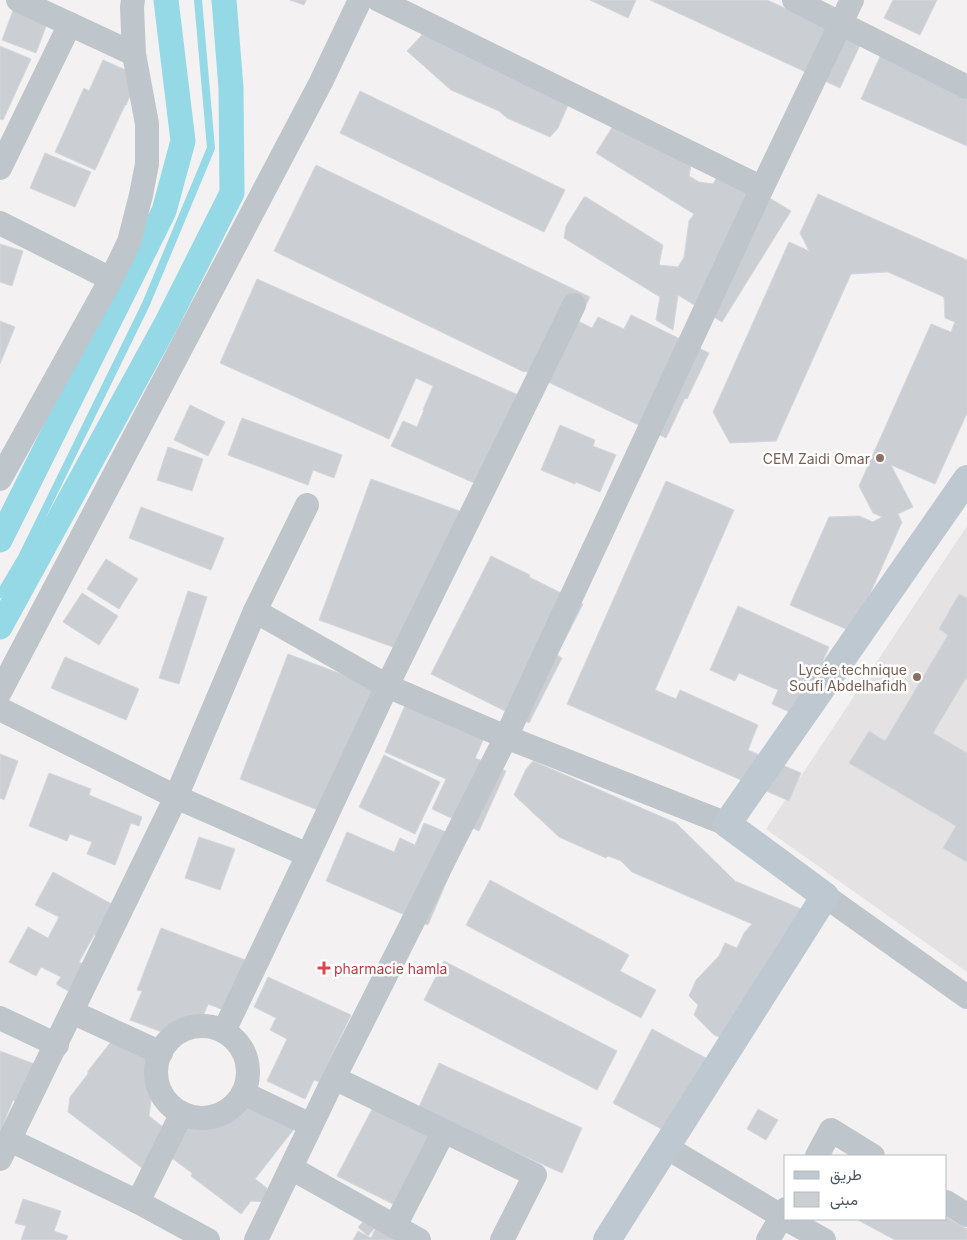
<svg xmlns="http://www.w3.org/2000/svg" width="967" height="1240" font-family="Inter,Vazirmatn,sans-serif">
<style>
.education{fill:#e4e2e2}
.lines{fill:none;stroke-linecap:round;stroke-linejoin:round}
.stream{stroke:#94d9e5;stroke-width:8}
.canal{stroke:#94d9e5;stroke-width:25}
.building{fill:#cbced3;stroke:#d5d7db}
.street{stroke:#bec6cc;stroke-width:24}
.secondary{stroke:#bec8d0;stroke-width:28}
.education-dot{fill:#8d6e63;stroke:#fff;stroke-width:2}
.health-dot{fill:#e0444e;stroke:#fff;stroke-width:2}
.labels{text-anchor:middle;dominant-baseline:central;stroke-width:5;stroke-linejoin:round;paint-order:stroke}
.education-label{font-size:14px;fill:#785e54;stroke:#fff;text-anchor:end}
.health-label{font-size:14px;fill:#be3a42;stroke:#fff;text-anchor:start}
</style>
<rect width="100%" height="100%" fill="#f3f1f1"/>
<polygon class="education" points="967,526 967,972 766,829"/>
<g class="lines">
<polyline class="stream" points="0,594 22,557 146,304 211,148 198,0"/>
<g class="canal">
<polyline points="0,540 164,211 183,141 166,0"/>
<polyline points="0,627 166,324 232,193 231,88 224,0"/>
</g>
</g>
<g class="building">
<polygon points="290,0 306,0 304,5"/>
<polygon points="590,0 636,0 628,18"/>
<polygon points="650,0 767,0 861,43 840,88"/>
<polygon points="893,0 937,0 920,35 884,18"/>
<polygon points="14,8 48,21 36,53 2,40"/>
<polygon points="424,28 569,103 558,128 550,137 507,118 499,111 451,90 407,51 421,36"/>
<polygon points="0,46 31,59 3,120 0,119"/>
<polygon points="882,52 967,90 967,146 861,99"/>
<polygon points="103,60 139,76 126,105 125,105 95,170 55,152 84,88 89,91"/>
<polygon points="360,91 565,190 544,232 340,133"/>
<polygon points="620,115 692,159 689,176 699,182 713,184 722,169 791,211 722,322 678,295 673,330 656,320 660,297 564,238 566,226 584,197 586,197 663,245 659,265 678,267 684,257 689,221 694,214 596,153"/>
<polygon points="45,153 91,172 75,207 30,188"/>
<polygon points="316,165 590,297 578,321 592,328 598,317 624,329 631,315 709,353 687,399 685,398 666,438 525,371 524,372 274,251"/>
<polygon points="818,194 967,260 967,413 935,484 891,465 913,507 898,514 902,522 853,632 790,605 829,517 859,516 873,522 882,517 873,513 859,486 931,324 951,332 955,322 945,318 944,297 888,272 851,274 776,441 730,443 713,412 789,242 809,251 800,233"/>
<polygon points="0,244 23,251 12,286 0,282"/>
<polygon points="257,279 534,402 492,491 391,446 403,421 417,427 424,410 423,410 433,386 416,378 389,439 220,363"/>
<polygon points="0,321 15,327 0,364"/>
<polygon points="190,405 225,422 208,456 174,440"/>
<polygon points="242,418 342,455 334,478 313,470 308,485 228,455"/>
<polygon points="560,425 595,440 593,446 616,455 600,492 576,482 575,484 541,470"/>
<polygon points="168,447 203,459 192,491 157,480"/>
<polygon points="371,479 465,513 412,654 319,620"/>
<polygon points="666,481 734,510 655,690 676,699 680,690 758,725 748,750 801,773 789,801 567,704"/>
<polygon points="141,507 224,538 211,570 129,538"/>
<polygon points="491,556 530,575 529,577 583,604 557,655 562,658 529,723 431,674"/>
<polygon points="106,559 138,579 119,609 87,589"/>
<polygon points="188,591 207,597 179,684 159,678"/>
<polygon points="82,593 118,616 99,645 63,622"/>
<polygon points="959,594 967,598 967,679 966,678 933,733 967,753 967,862 943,848 956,826 849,763 869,731 885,741 948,635 939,629"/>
<polygon points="738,606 829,647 798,716 772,704 778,690 739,673 735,681 710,670"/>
<polygon points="288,654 384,690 325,813 240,779"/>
<polygon points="65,657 139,689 126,720 51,688"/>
<polygon points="406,703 484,738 475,758 506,771 479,831 432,809 446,779 385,752"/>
<polygon points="0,754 18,761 4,800 0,798"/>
<polygon points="384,755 440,782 415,834 359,807"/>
<polygon points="533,761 676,823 735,881 806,911 739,1045 714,1035 694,1015 698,1005 689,996 696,980 719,956 725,943 737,948 744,933 752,924 632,872 621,861 608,856 606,858 559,837 514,795 526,769"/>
<polygon points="49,773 91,789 89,795 142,817 139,826 131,823 115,865 87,854 92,842 70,834 67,841 29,826"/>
<polygon points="424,823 446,832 458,855 428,925 326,881 347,832 394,852 400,838 415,845"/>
<polygon points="199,837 235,849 220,890 185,878"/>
<polygon points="53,872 119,908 102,939 94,935 79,962 90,968 75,995 56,984 61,977 41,967 36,976 9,962 28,927 48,938 59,917 35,905"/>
<polygon points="490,880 629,955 620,971 656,990 641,1018 466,925"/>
<polygon points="161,928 248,961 234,1014 208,1004 195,1037 177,1030 175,1037 130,1020 142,991 137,990"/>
<polygon points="444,961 617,1051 597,1090 424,1000"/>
<polygon points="268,977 351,1015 319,1082 314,1080 305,1099 267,1081 287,1039 270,1030 276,1018 254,1007"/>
<polygon points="652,1029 717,1064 678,1138 613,1103"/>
<polygon points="114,1038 122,1039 156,1065 149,1116 168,1131 188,1116 217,1119 241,1089 294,1129 255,1179 267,1188 265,1202 251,1201 241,1214 191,1176 192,1173 169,1156 146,1171 68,1112 70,1097 88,1074 88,1071"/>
<polygon points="0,1051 37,1065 23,1104 13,1100 3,1125 11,1127 0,1156"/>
<polygon points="439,1063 582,1128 562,1173 418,1109"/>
<polygon points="379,1096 445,1130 403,1209 337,1176"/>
<polygon points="758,1109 778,1120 766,1140 747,1129"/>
<polygon points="23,1199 61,1211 54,1231 68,1236 66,1240 21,1240 26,1226 15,1223"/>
<polygon points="369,1216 378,1224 368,1236 358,1227"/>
<polygon points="946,1217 967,1229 967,1240 895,1240 856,1219 946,1219"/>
<polygon points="379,1222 413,1240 353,1240 358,1231 371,1238"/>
</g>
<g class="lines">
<g class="street">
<polyline points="18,0 134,54"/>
<polyline points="379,0 762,188"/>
<polyline points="794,0 967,87"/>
<polyline points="0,168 70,24"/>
<polyline points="0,223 111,279"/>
<polyline points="0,479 111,279 129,242 141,195 147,164 147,124 134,54 132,7 133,0"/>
<polyline points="255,611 387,686 506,737 727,824"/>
<polyline points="0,692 321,82 360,0"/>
<polyline points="0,709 176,797 308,855"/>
<polyline points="825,896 967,997"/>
<polyline points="72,1012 161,1053"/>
<polyline points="0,1018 57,1045"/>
<circle cx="202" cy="1072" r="46"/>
<polyline points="224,1031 308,855 387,686 574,305"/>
<polyline points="334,1078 535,1175 502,1240"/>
<polyline points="243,1093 311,1125"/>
<polyline points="182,1113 138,1202 208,1240"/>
<polyline points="10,1140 138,1202"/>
<polyline points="666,1147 786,1219"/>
<polyline points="817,1156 831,1130 873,1156"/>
<polyline points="0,1159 176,797 255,611 307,505"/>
<polyline points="291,1168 419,1240"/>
<polyline points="946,1202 967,1215"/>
<polyline points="786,1219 824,1240"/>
<polyline points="395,1226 444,1131"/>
<polyline points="256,1240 334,1078 506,737 762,188 852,0"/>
<polyline points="768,1240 786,1209"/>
</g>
<polyline class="secondary" points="607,1240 825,896 727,824 967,479"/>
</g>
<g class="education-dot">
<circle cx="880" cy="458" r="5"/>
<circle cx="917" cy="677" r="5"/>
</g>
<path class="health-dot" d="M321.5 960.5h5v5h5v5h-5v5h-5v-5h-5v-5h5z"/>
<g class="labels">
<g class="education-label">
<text x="870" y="458">CEM Zaidi Omar</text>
<text x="907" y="669">Lycée technique<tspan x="907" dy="16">Soufi Abdelhafidh</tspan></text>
</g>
<g class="health-label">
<text x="334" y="968">pharmacie hamla</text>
</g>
</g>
<rect x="784" y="1155" width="162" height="65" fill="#ffffff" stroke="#b7bbbe"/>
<rect x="794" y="1171" width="25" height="8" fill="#bec8d0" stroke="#b7bbbe"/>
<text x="830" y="1180" font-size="15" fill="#4a555d">طريق</text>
<rect x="794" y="1192" width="25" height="15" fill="#cbced3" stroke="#b7bbbe"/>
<text x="830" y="1205" font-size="15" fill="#4a555d">مبنى</text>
</svg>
